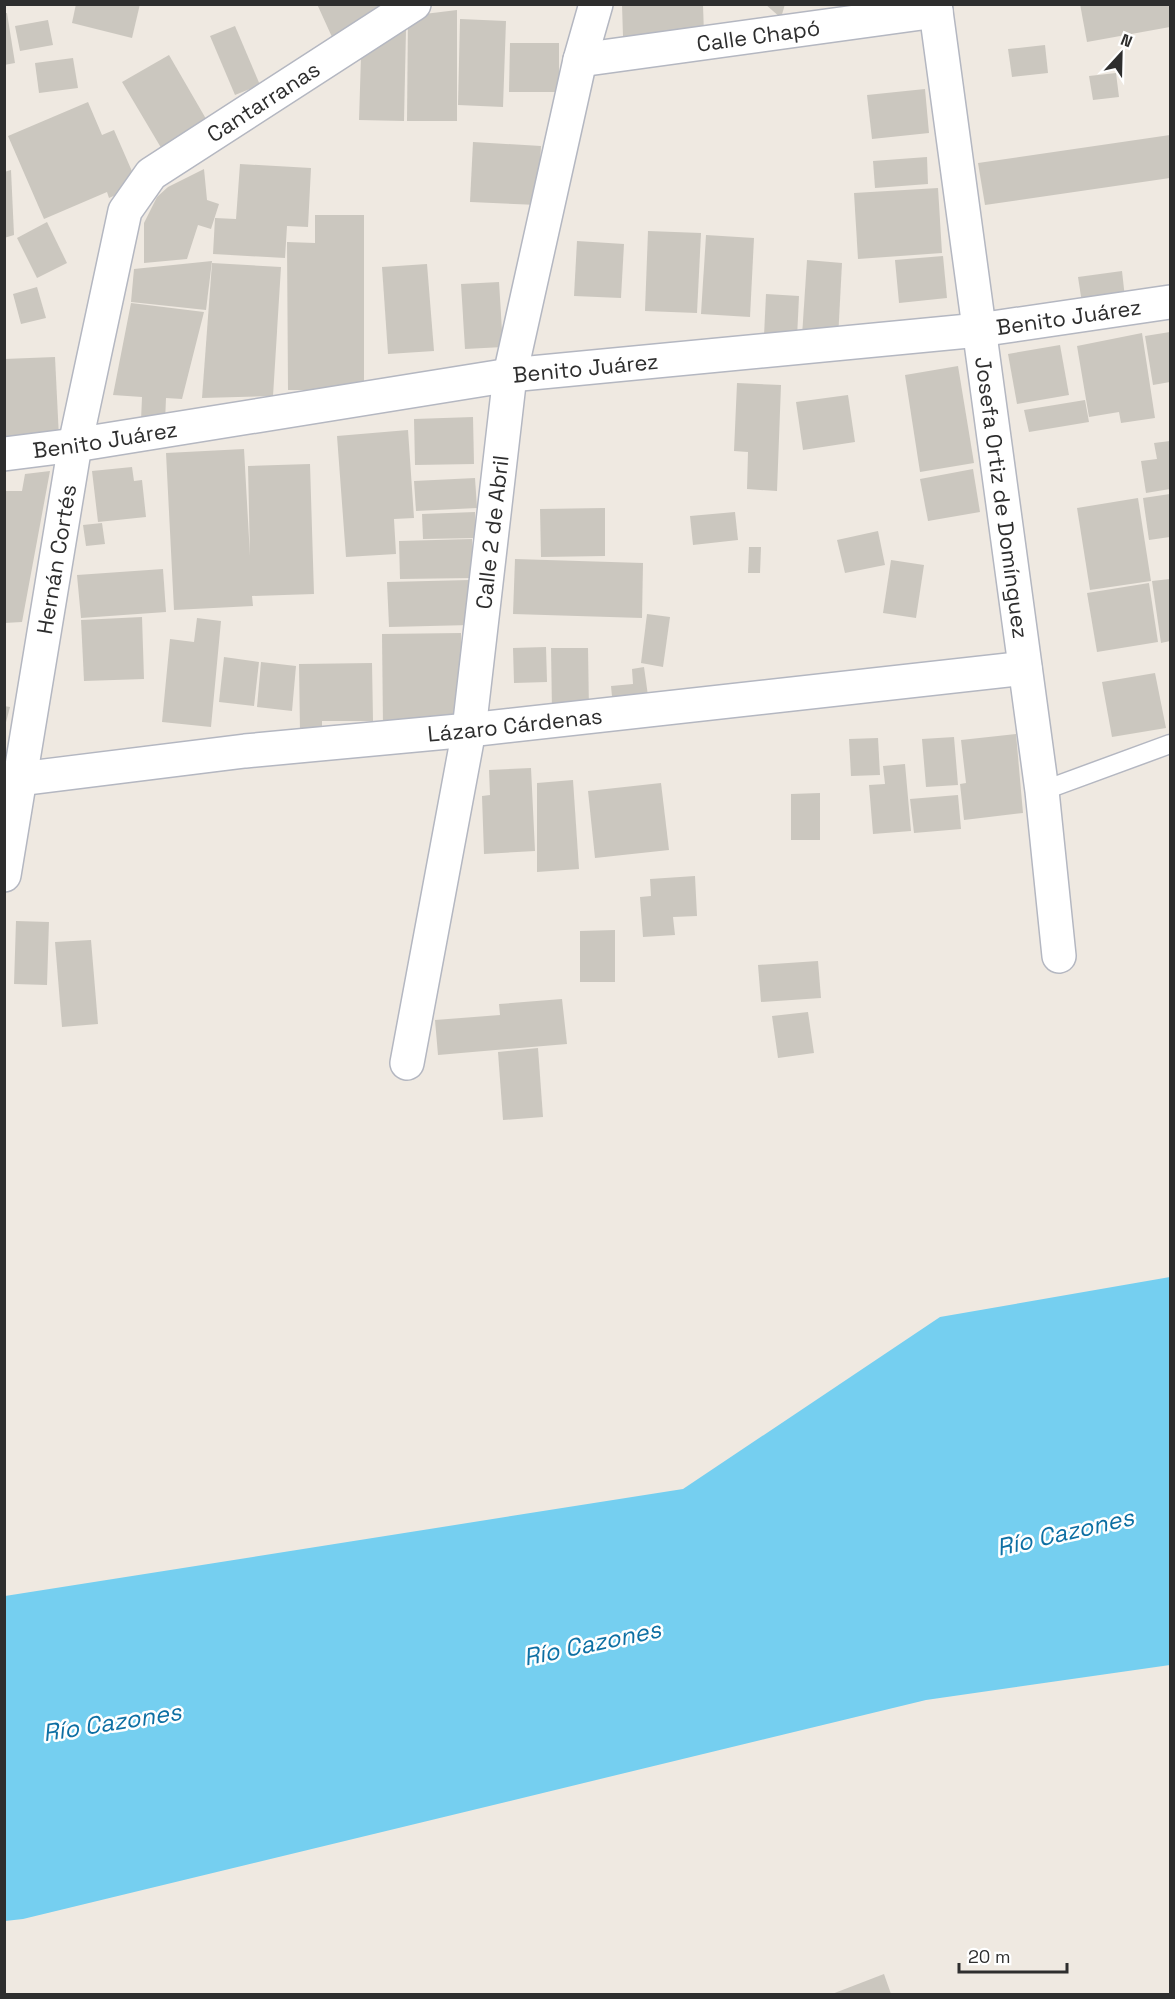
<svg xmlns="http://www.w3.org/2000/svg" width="1175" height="1999" font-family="'Space Grotesk',sans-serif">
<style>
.water{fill:#75cff0}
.building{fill:#cbc7bf}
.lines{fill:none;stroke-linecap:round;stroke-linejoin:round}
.service-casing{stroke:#b4b7c1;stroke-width:21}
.minor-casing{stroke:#b4b7c1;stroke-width:36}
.service{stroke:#fff;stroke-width:18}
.minor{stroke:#fff;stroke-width:33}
.labels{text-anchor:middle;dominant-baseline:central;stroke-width:5;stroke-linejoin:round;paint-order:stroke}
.street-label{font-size:22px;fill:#2e2e2e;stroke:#fff}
.water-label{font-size:24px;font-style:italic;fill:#0d6fa3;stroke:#fff}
</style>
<rect width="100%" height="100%" fill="#efe9e1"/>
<polygon class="water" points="1170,1277 1170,1665 926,1700 23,1919 5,1921 5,1596 683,1489 940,1317"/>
<g class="building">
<polygon points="76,4 140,4 132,38 72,23"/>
<polygon points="317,4 388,4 363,16 366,21 332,37"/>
<polygon points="765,4 785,4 781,18"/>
<polygon points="1080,4 1170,4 1170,27 1087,42"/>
<polygon points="622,5 703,5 704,34 623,36"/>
<polygon points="457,10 457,121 407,121 408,16"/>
<polygon points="4,13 7,13 15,63 4,65"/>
<polygon points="460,19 506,21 503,107 458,105"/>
<polygon points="48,20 53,45 20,51 15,26"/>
<polygon points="235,26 260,85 235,95 210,36"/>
<polygon points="406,29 404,121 359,120 361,57"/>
<polygon points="510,43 559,43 559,92 509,92"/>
<polygon points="1045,45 1048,73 1012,77 1008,49"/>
<polygon points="169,55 209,124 163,151 122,82"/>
<polygon points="73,58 78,88 39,93 35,63"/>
<polygon points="1116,73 1119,97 1093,100 1089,76"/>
<polygon points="925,89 929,133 872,139 867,95"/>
<polygon points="88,102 102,135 114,130 138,185 109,198 107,192 44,219 8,136"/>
<polygon points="1170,135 1170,178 985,205 978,163"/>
<polygon points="473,142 541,146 538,205 470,202"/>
<polygon points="927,157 928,184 875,188 873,161"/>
<polygon points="240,164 311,168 308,227 287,226 285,258 213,254 215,218 236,219"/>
<polygon points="204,169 207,200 219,204 211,229 198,225 187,259 144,263 144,223 157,197 168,187"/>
<polygon points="11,170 14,235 4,238 4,172"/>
<polygon points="938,188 942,253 858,259 854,193"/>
<polygon points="315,215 364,215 364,390 288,390 287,242 315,243"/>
<polygon points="47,222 67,263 37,278 17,238"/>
<polygon points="648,231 701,233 697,313 645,311"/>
<polygon points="706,235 754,238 750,317 701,314"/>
<polygon points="577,241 624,244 621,298 574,296"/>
<polygon points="943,256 947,298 899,303 895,260"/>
<polygon points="807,260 842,263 838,339 802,336"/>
<polygon points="212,261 206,310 131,302 134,269"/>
<polygon points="212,263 281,267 273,396 202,398"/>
<polygon points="427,264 434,351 388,354 382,267"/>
<polygon points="1122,271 1125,298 1082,303 1078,277"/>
<polygon points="499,282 503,347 465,349 461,284"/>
<polygon points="37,287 46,318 21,324 13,294"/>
<polygon points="766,294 799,296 797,338 764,336"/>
<polygon points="131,303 204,312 182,399 166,398 165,422 141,421 142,397 113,395"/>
<polygon points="1170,332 1170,382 1153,385 1145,336"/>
<polygon points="1142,333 1155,418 1121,423 1119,412 1089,417 1077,346"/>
<polygon points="1060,345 1069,395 1017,404 1008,354"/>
<polygon points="55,357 59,438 4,440 4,359"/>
<polygon points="958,366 974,463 920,472 905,375"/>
<polygon points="737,383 781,385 777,491 747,489 748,452 734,451"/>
<polygon points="848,395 855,442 803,450 796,402"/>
<polygon points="1085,400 1089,422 1029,432 1024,410"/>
<polygon points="473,417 474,464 415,465 414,419"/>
<polygon points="408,430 414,518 394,519 396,554 346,557 337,436"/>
<polygon points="1170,441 1170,489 1146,493 1141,461 1157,459 1154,443"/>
<polygon points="244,449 250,556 248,466 310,464 314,594 252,596 253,606 174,610 166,453"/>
<polygon points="132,467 134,481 142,480 146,517 98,522 92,471"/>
<polygon points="973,469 980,512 928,521 920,479"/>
<polygon points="50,471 22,622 4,623 4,491 22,491 25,474"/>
<polygon points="475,478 477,508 416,511 414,481"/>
<polygon points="1170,494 1170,537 1149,540 1143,498"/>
<polygon points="1138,498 1151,581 1090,590 1077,508"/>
<polygon points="605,508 605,556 541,557 540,509"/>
<polygon points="475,512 476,538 423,539 422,514"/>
<polygon points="735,512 738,540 693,545 690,516"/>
<polygon points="102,523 105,544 86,546 83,525"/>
<polygon points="878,531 885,565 845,573 837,540"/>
<polygon points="472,539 473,578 400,579 399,541"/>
<polygon points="749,547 761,547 760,573 748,573"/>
<polygon points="515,559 643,563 642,618 513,614"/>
<polygon points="891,560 924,565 916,618 883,613"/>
<polygon points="163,569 166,612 81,618 77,575"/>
<polygon points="1170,579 1170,641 1161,643 1152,581"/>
<polygon points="470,580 471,625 389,627 387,582"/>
<polygon points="1149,583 1158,642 1097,652 1087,593"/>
<polygon points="647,614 670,617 663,667 641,663"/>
<polygon points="142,617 144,679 84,681 81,620"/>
<polygon points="197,618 221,621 211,727 162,722 170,639 194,642"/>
<polygon points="461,633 462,726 383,727 382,634"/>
<polygon points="546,647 547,682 514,683 513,648"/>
<polygon points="551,648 588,648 589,711 552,712"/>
<polygon points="224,657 259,662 254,706 219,702"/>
<polygon points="261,662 296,666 292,711 257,707"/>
<polygon points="372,663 373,721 322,721 322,732 300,732 299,664"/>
<polygon points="644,667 649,703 613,707 611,686 633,684 632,669"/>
<polygon points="1155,673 1166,728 1112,737 1102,682"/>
<polygon points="4,706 10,707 5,726 4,726"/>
<polygon points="1016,734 1023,813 964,820 960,784 966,783 961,740"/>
<polygon points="954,737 958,785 926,787 922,739"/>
<polygon points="878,738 880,775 851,776 849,739"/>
<polygon points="905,764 911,831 873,834 869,785 885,784 883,766"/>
<polygon points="531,768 535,851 484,854 482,796 490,795 489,770"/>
<polygon points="573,780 579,869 537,872 537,783"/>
<polygon points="661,783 669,850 595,858 588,791"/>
<polygon points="820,793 820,840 791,840 791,794"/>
<polygon points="958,795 961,829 914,833 910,799"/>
<polygon points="695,876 697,916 673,917 675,935 643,937 640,897 651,896 650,879"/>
<polygon points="16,921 49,922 47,985 14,984"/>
<polygon points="615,930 615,982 580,982 580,931"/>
<polygon points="91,940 98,1024 62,1027 55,942"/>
<polygon points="818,961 821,998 761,1002 758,965"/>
<polygon points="562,999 567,1044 438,1055 435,1020 500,1015 499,1004"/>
<polygon points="808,1012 814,1053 778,1058 772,1016"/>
<polygon points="538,1048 543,1117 503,1120 498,1052"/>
<polygon points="884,1974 891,1994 832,1994"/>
</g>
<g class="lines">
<g class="service-casing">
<polyline id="service" points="1042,791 1170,744"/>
</g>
<g class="minor-casing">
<g id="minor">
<path id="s1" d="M935,4L1042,791L1059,956"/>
<path id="s2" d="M580,60L936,11"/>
<path id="s3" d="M4,454L75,445L510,375L979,330L1170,302"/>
<path id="s4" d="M4,781L245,751L469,730L1025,668"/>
<path id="s5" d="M4,875L75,445L125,211L151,174L414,4"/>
<path id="s6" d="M407,1063L469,730L510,375L580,60L596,4"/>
</g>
</g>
<use href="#service" class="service"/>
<use href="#minor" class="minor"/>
</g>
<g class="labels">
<g class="street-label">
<text stroke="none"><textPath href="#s2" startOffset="180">Calle Chapó</textPath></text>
<text stroke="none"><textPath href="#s5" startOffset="854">Cantarranas</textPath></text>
<text stroke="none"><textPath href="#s3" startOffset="1074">Benito Juárez</textPath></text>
<text stroke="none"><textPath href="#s3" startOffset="588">Benito Juárez</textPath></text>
<text stroke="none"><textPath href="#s3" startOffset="102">Benito Juárez</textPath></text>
<text stroke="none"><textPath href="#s1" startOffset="498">Josefa Ortiz de Domínguez</textPath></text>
<text stroke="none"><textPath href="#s6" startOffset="538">Calle 2 de Abril</textPath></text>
<text stroke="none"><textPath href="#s5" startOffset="320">Hernán Cortés</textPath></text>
<text stroke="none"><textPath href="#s4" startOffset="514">Lázaro Cárdenas</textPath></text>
</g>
<g class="water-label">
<text transform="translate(1065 1532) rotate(-13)">Río Cazones</text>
<text transform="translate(592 1643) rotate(-12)">Río Cazones</text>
<text transform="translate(112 1722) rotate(-9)">Río Cazones</text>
</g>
</g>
<rect width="1175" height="1999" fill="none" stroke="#2e2e2e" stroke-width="12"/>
<g transform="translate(1121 54) rotate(22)" stroke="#ffffff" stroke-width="4.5" paint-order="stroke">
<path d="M0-4.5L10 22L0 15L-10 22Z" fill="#2e2e2e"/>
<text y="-9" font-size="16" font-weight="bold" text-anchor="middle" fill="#2e2e2e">N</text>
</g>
<path d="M959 1963v9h108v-9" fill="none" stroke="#2e2e2e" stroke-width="3"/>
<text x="968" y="1963" font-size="18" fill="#2e2e2e" stroke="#ffffff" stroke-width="4.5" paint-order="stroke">20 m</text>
</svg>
